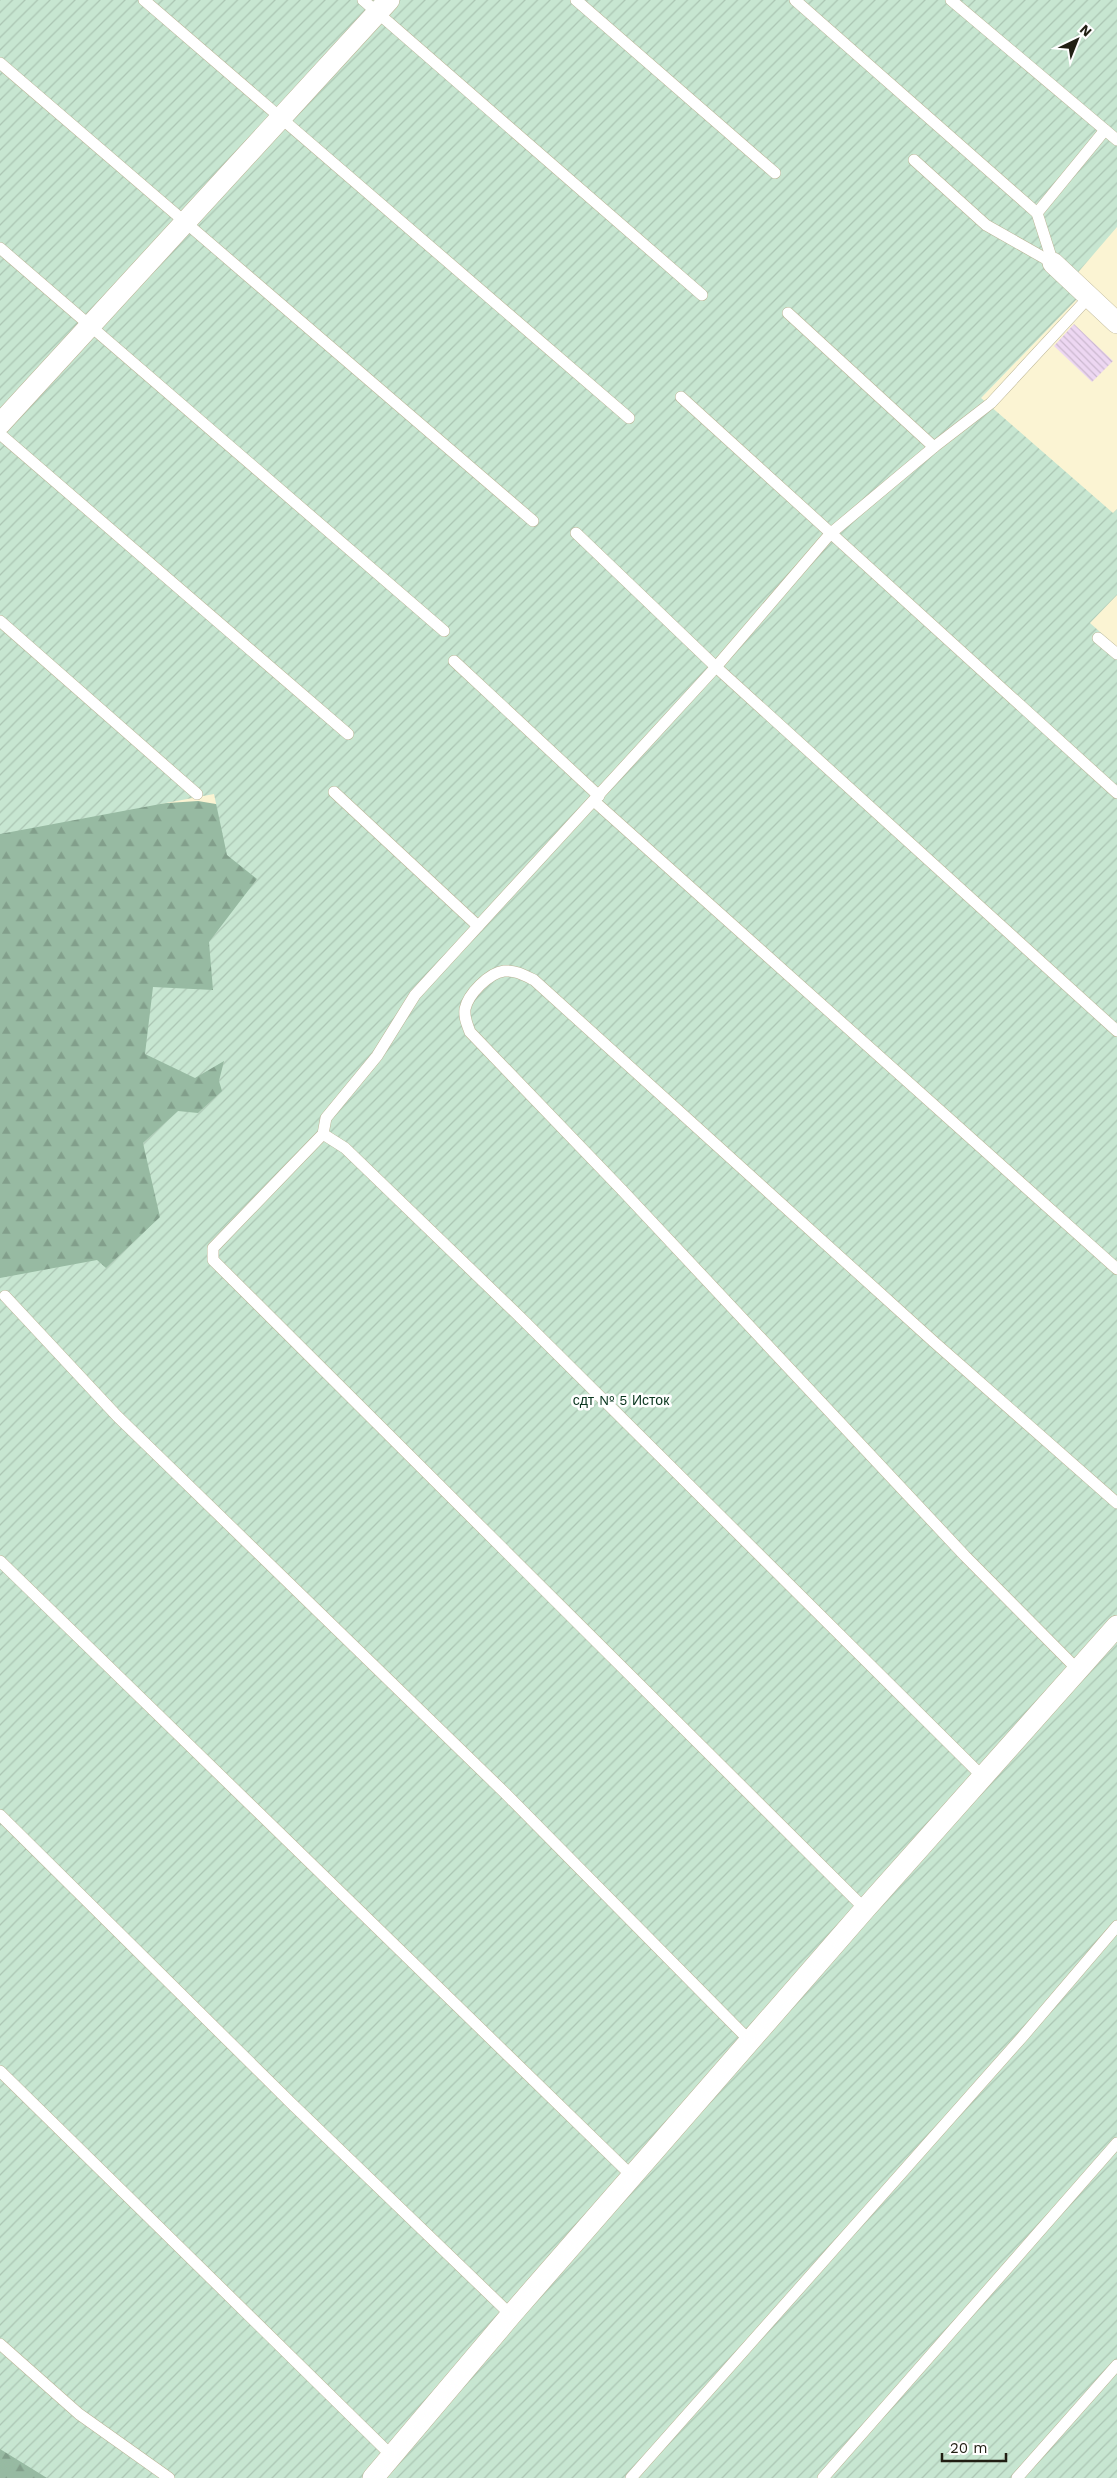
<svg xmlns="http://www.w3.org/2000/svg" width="1117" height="2478" font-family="'Work Sans',sans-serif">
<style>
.forest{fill:url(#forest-firs)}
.garden{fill:url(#garden-furrows)}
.building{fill:url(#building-back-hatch)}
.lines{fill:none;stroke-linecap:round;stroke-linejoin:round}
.lane-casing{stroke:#bbb495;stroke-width:12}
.street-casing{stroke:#bbb495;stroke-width:22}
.lane{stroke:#fff;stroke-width:11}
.street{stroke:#fff;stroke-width:21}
.labels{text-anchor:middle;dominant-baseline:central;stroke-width:5;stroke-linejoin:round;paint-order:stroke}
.park-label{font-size:14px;fill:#09361e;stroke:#fff}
</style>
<defs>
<pattern id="forest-firs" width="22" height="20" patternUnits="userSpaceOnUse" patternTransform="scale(1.25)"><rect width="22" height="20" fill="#97baa2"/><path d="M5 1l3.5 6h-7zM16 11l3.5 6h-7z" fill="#829f8b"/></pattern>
<pattern id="garden-furrows" width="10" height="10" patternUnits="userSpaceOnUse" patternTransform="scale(1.25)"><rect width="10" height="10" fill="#c7e6d1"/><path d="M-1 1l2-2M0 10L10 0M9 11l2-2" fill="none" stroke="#abc5b3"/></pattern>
<pattern id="building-back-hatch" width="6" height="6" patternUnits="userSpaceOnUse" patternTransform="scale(1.25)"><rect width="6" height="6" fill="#edd7f2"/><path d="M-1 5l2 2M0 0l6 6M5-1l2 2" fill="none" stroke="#cbb8cf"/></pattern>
</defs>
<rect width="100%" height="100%" fill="#fbf4d3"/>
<g class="forest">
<polygon points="0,709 91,808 198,801 310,820 342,877 156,1276 0,1345"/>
<polygon points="0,2401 77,2478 0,2478"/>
</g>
<polygon class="garden" points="0,0 1117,0 1117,227 1068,284 1078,298 981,398 1113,513 1117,509 1117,595 1090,623 1117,647 1117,2478 47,2478 0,2449 0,1278 97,1260 106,1268 160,1217 143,1143 178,1111 198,1113 222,1091 219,1081 224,1061 195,1078 145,1054 153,987 213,990 209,942 257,879 227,855 214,794 0,834"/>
<polygon class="building" points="1074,324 1113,361 1092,382 1054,346"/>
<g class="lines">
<g class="lane-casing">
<g id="lane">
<polyline points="144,0 629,418"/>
<polyline points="363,0 702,295"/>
<polyline points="576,0 775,173"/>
<polyline points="795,0 1037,213 1053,263"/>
<polyline points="951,0 1117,140"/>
<polyline points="0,63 533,521"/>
<polyline points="914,160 986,225 1053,263"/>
<polyline points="1037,213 1105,130"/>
<polyline points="0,248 444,631"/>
<polyline points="788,313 934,447"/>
<polyline points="681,397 1117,793"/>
<polyline points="0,434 348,734"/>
<polyline points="576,533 716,667 1117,1031"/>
<polyline points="0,621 197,794"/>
<polyline points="1098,638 1117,654"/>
<polyline points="454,661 599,796"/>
<polyline points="334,792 478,926"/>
<polyline points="594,801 1117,1269"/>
<polyline points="323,1134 345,1148 521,1318 982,1776"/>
<polyline points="5,1296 117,1416 505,1793 751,2042"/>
<polyline points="0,1561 633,2177"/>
<path d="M1078,1670L965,1556L622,1190L470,1032C467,1024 464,1018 465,1009C468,994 489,973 504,971C515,970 524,975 534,980L934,1342L1117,1503"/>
<polyline points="0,1815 291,2103 511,2315"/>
<polyline points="865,1909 213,1260 213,1248 323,1134 326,1118 377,1056 415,995 716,667 830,534 934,447 991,403 1089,297"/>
<polyline points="0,2071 392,2456"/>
<polyline points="0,2344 79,2414 169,2478"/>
<polyline points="631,2478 1024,2035 1117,1926"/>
<polyline points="823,2478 1117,2143"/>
<polyline points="1017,2478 1117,2365"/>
</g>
</g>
<g class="street-casing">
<g id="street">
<polyline points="1053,263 1117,323"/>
<polyline points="0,424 389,0"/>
<polyline points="373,2478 511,2315 865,1909 1117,1626"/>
</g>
</g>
<use href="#lane" class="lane"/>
<use href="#street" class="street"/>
</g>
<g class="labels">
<g class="park-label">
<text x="621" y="1400">сдт № 5 Исток</text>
</g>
</g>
<g transform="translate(1077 40) rotate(43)" stroke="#ffffff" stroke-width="4" paint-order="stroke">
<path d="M0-4L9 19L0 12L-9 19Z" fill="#211f13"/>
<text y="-8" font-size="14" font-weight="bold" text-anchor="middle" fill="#211f13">N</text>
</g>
<path d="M942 2453v8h64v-8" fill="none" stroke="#211f13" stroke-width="2.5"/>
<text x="950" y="2453" font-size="15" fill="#211f13" stroke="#ffffff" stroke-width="4" paint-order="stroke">20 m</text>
</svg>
